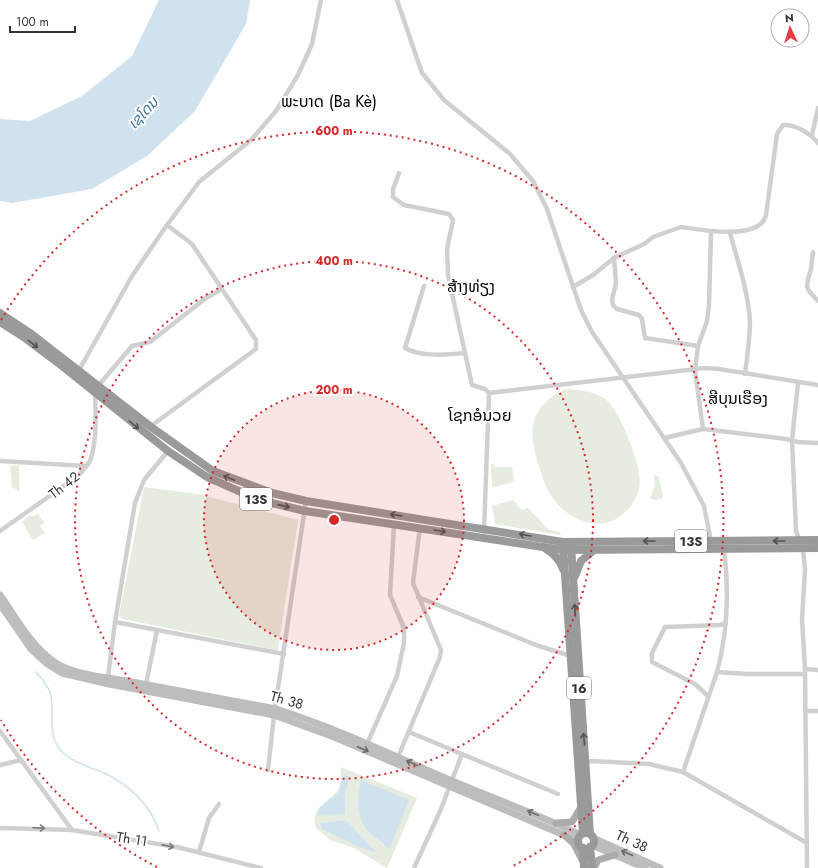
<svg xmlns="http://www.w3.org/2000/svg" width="818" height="868" font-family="Jost,'Noto Sans Lao',sans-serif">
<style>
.green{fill:#e6ecdf;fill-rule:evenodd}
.water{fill:#cfe2ee}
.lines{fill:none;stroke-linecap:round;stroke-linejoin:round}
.stream{stroke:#cfe2ee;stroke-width:1.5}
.street{stroke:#d0d0d0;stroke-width:4.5}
.secondary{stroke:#bdbdbd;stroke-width:7}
.primary{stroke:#ababab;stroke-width:7}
.highway{stroke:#9a9a9a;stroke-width:8}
.oneway{stroke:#525252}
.oneway2{stroke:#6a6a6a}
.oneway3{stroke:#7a7a7a}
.ring{fill:none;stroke:#d62828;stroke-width:2;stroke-dasharray:2 4}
.labels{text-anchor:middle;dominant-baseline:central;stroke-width:4;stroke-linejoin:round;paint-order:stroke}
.shield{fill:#fff;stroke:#707070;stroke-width:1}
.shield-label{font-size:13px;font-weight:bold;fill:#333}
.street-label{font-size:14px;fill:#333;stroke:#fff}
.water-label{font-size:15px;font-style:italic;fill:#3f7597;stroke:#fff}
.quarter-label{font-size:16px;fill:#000;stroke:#fff}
.centre{fill:#d62828;stroke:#fff;stroke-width:2}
.ring-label{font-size:12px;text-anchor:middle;font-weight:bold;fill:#d62828;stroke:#fff;stroke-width:4;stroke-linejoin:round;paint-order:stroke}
</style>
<rect width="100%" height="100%" fill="#fff"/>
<g class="green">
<path d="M566,389C580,390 592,391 604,398C620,409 644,470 639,488C636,501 630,509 619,517C597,533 566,518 552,497C546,489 543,478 540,469C527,432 528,407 566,389Z"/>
<polygon points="491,464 494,464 494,467 512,467 514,481 492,488"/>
<polygon points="12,465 19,466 19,491 12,487 10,466"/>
<polygon points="654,475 659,477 663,498 654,500 650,498 655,485"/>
<polygon points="144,487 198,494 298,520 278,649 276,650 123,619 119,616"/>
<polygon points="513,500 522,510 528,508 549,530 560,532 561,535 495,524 492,506"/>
<polygon points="38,514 45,523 40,526 45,533 33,540 22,522 29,516 34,516"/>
<path d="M341,767L417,798L387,868L354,848L330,840L316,828C309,805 331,803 339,788C343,780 340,773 341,767ZM338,793L345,795V814L320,807ZM408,800L389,849H388L368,831ZM346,820L376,852V853L320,823Z"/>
</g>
<g class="water">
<polygon points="159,0 250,0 246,24 195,111 147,156 92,189 12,203 0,201 0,119 30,121 82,96 132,56"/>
<polygon points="345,775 349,777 345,795 345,814 317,816 320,807 338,793"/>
<path d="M361,780L409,800L389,850C382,842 374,837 368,831C356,818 357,796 361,780Z"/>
<polygon points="346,820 377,853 357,846 322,829 320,823"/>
</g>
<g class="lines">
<path class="stream" d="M36,672C41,678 47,684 50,692C56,712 45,736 63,753C74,763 90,767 104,773C128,784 151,805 159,831"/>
<g class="street">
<polyline points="397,0 422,73 444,100 510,154 533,181 547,209 581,310 592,332 681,463 704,506 711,541"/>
<polyline points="812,135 818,108"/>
<polyline points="399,173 393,189 393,197 404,205 449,214 453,220 447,249 448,275 472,385 485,389 489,393"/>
<path d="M730,233C738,262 748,291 750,321C750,339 747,357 745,374"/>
<polyline points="813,252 811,269 808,279 807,286 809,291 818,301"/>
<polyline points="614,258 616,283 612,300 613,305 617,309 639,315 642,319 645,338 698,346"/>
<path d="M424,286L405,348C422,357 446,355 465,353"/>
<path d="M573,287L593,275L614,258L644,244L653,237L681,227C701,230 760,241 766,215L777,134L783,125C796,124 811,134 818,143"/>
<polyline points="78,372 132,276 167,225 199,182 251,140 276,111 298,75 312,44 321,0"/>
<polyline points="798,383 792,440 796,531 803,549 805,570 802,619 805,669 807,868"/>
<polyline points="98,386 132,346 150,342 206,298 222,289"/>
<polyline points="489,393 705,368 719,369 818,385"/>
<polyline points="150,428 155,423 256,349 256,340 192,244 167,225"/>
<polyline points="703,429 695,370 698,346 707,321 709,305 711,232"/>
<polyline points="664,438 703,429 786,439 798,442 818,443"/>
<polyline points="0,461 86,466"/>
<path d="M0,531L78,476C82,471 87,466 90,461C97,443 96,413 95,394"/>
<polyline points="484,532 489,393"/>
<path d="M724,548C729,589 728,632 717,672L746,674H805"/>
<polyline points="418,597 536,645 571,656"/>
<polyline points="115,622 284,654"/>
<polyline points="805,669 818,670"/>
<polyline points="717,672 683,772 807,843"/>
<polyline points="108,677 115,622 135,503 144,480 168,451"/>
<polyline points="146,684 157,630"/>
<polyline points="708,696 695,684 652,662 652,653 665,627 720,625 726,623"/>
<polyline points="805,711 818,711"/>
<polyline points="0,731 72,830"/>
<polyline points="409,732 558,794"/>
<polyline points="367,744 397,676 404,643 404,628 390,595 394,524"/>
<polyline points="398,757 440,657 441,650 413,583 420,527"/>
<polyline points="584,763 592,761 649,764 683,772"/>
<polyline points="0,765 21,760"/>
<polyline points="268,770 274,715 306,501"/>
<polyline points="0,828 72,830 177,847 261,868"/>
<polyline points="199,852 209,818 219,804"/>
<polyline points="414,868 441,809 462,754"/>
</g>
<g class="secondary">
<path d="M0,595C16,617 30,645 53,661C74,676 107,677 132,682C180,691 228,700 276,709C336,728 394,756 452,781C495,799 539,815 581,835"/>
<polyline points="0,604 31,649 46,663 62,673 109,684 274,715 334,737 578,841"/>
<polyline points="593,838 660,868"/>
<polyline points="592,845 645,868"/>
</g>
<g class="primary">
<polyline points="556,823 572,822 581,807"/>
<polyline points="564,835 574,844 583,862"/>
<polyline points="594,868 598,860 615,855"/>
</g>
<g class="highway">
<polyline points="0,313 30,333 151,427 213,471 272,493 306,501 563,542 818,540"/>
<polyline points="0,322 25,338 57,362 168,451 207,477 259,500 305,511 563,550 818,548"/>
<polyline points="563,546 583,833"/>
<polyline points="571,546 590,834"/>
<path d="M546,549C553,553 561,561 563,569"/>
<polyline points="575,576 581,561 594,550"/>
<circle cx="586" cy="841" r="8"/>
<polyline points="590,847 592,868"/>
<polyline points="583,848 584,868"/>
</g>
</g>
<defs><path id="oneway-shaft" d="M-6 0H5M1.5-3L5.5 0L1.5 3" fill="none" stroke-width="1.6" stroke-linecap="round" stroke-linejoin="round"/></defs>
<g class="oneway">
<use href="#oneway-shaft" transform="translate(33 344) rotate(37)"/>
<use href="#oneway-shaft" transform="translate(134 425) rotate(39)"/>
<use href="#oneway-shaft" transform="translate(229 478) rotate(-158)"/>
<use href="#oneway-shaft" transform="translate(284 506) rotate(13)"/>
<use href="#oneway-shaft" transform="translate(396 515) rotate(-171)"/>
<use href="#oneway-shaft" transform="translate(440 531) rotate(9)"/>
<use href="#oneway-shaft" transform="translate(525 535) rotate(-170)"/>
<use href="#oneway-shaft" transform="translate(649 541) rotate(180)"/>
<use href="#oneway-shaft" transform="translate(779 541) rotate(180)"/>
<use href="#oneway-shaft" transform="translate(575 610) rotate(-93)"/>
<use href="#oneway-shaft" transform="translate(584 739) rotate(-95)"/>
</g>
<g class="oneway2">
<use href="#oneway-shaft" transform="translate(363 749) rotate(23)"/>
<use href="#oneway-shaft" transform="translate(412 763) rotate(-156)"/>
<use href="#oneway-shaft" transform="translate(533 813) rotate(-156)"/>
<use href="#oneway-shaft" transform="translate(627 853) rotate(-156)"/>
</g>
<g class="oneway3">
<use href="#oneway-shaft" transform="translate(39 828) rotate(2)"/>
<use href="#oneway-shaft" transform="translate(168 846) rotate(11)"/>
</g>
<circle cx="334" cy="520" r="130" fill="#d62828" fill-opacity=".12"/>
<g class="ring">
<circle cx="334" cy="520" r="130"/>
<circle cx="334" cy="520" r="259"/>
<path d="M157 867A389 389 0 0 1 1 720M1 320A389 389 0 1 1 511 867"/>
</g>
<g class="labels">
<g class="shield">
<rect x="240" y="488" width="32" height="22" rx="3"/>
<rect x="675" y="530" width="32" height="22" rx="3"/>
<rect x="567" y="677" width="24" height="22" rx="3"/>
</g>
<g class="shield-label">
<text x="256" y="499">13S</text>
<text x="691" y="541">13S</text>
<text x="579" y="688">16</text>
</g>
<g class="street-label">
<text transform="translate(64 485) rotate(-38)">Th 42</text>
<text transform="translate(287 700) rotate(16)">Th 38</text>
<text transform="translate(132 839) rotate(9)">Th 11</text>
<text transform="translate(632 841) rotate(25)">Th 38</text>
</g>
<g class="water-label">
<text transform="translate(143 113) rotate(-47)">ເຊໂດນ</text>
</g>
<g class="quarter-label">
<text x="329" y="101">ພະບາດ (Ba Kè)</text>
<text x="471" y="286">ສ້າງທ່ຽງ</text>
<text x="738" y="398">ສີບຸນເຮືອງ</text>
<text x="480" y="415">ໂຊກອໍນວຍ</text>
</g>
</g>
<circle cx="334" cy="520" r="6" class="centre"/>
<g class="ring-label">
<text x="334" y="135">600 m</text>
<text x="334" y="265">400 m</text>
<text x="334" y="394">200 m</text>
</g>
<g transform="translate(790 28) rotate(356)"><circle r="19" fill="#ffffff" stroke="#adadad"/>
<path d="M0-3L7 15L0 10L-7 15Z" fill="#e63946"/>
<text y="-6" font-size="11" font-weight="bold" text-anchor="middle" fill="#333333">N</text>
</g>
<path d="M10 26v6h65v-6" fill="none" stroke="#333333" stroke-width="2"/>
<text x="16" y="26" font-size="12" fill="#333333" stroke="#ffffff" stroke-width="3" paint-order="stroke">100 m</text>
</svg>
